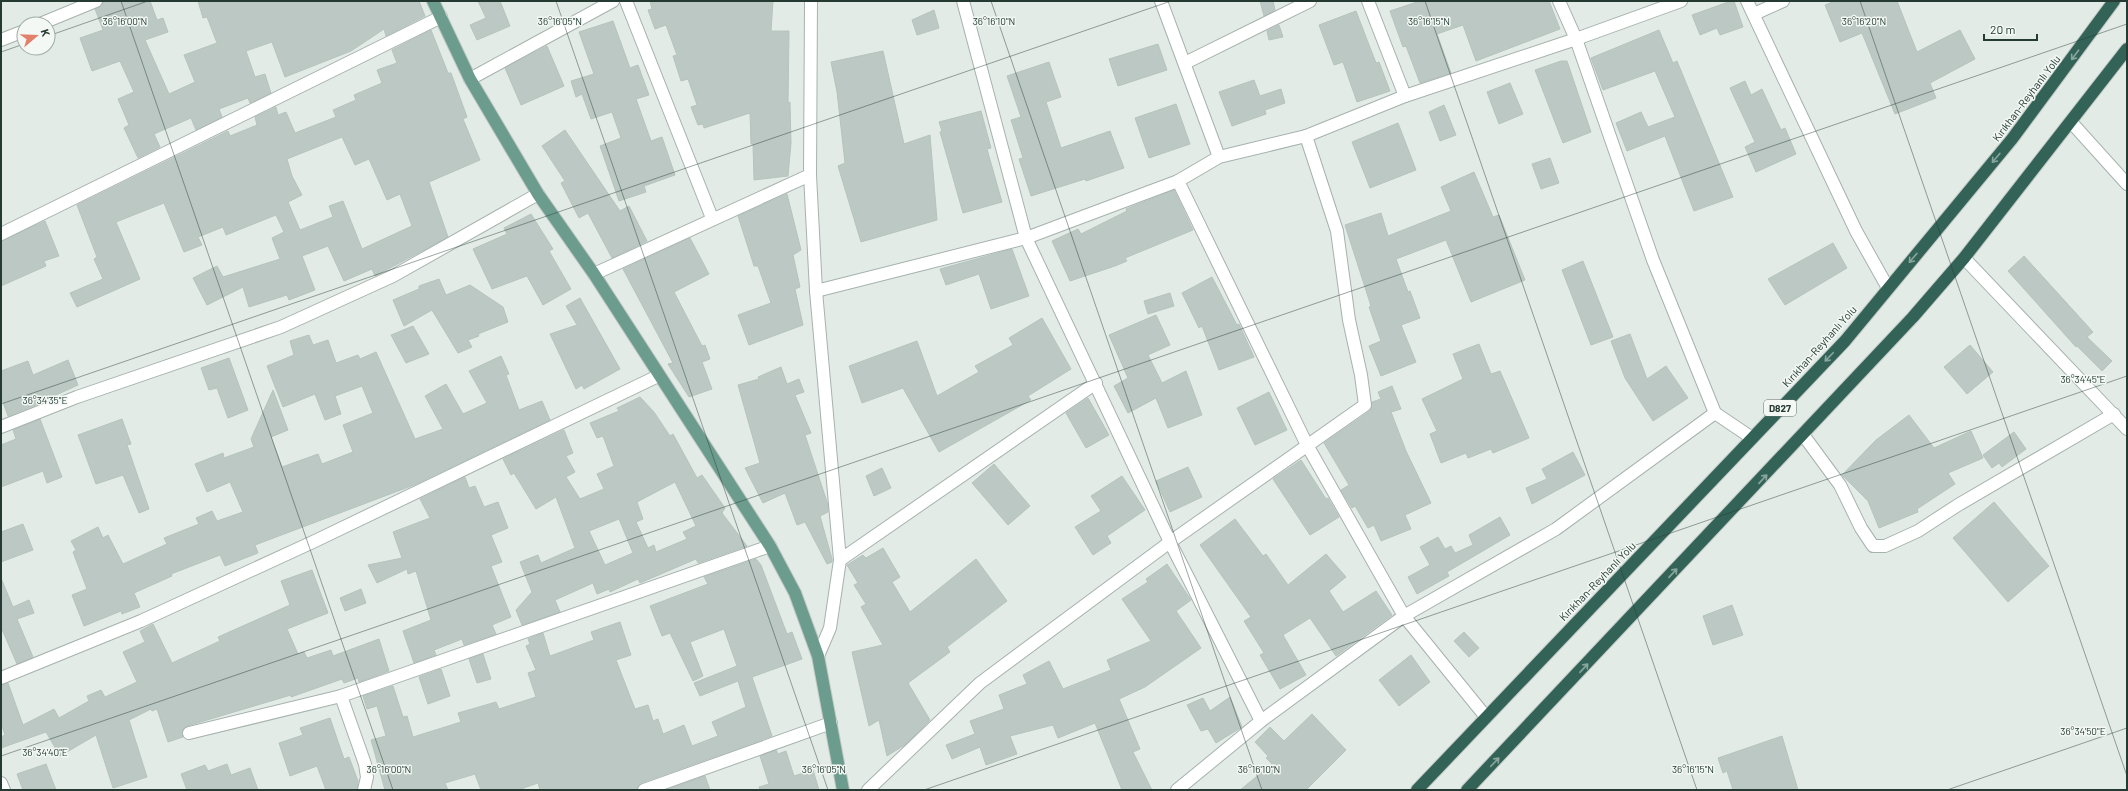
<svg xmlns="http://www.w3.org/2000/svg" width="2128" height="791" font-family="Barlow,sans-serif">
<style>
.building{fill:#bbc8c3;stroke:#b6c4bd;fill-rule:evenodd}
.lines{fill:none;stroke-linecap:round;stroke-linejoin:round}
.minor-casing{stroke:#a6b2ad;stroke-width:14}
.major-casing{stroke:#c2c8c6;stroke-width:14}
.highway-casing{stroke:#c2c8c6;stroke-width:14}
.minor{stroke:#fff;stroke-width:12}
.major{stroke:#6c9c8d;stroke-width:12}
.highway{stroke:#336357;stroke-width:12}
.oneway{stroke:#89a69e}
.ticks{fill:none;stroke:#243a33;stroke-width:1;stroke-opacity:0.45}
.labels{text-anchor:middle;dominant-baseline:central;stroke-width:3;stroke-linejoin:round;paint-order:stroke}
.shield{fill:#f3f8f5;stroke:#62736d;stroke-width:1}
.shield-label{font-size:10px;font-weight:bold;fill:#243a33}
.street-label{font-size:11px;fill:#243a33;stroke:#f3f8f5}
.ticks-label{font-size:10px;text-anchor:middle;fill:#243a33;stroke:#f3f8f5;stroke-width:3;stroke-linejoin:round;paint-order:stroke}
</style>
<rect width="100%" height="100%" fill="#e3ebe7"/>
<g class="building">
<polygon points="103,1 150,1 157,20 163,18 168,32 145,40 169,94 195,82 184,55 217,43 207,17 203,18 198,1 419,1 425,16 386,36 384,29 351,51 285,77 272,42 246,51 255,77 265,74 271,93 250,103 248,98 219,109 222,117 196,130 191,118 154,134 160,147 138,158 124,128 129,125 118,99 134,92 120,61 92,71 80,38 103,30 95,9 102,6"/>
<polygon points="478,1 500,1 510,26 477,40 470,25 486,18"/>
<polygon points="650,1 773,1 771,31 789,31 788,103 790,102 791,143 788,176 754,180 753,144 751,144 750,113 704,128 703,124 698,125 691,107 697,105 688,79 681,81 673,56 677,55 666,25 655,29 648,10 652,9"/>
<polygon points="1260,1 1273,1 1275,10 1264,16"/>
<polygon points="1420,1 1549,1 1560,29 1476,61 1463,25 1437,34 1451,73 1420,83 1406,46 1403,47 1390,11"/>
<polygon points="1731,1 1734,1 1743,27 1720,35 1717,28 1700,35 1692,15"/>
<polygon points="1835,1 1897,1 1917,52 1960,30 1975,59 1930,83 1936,98 1895,114 1862,33 1840,42 1825,5"/>
<polygon points="934,10 939,28 917,35 912,20"/>
<polygon points="1356,11 1376,63 1379,62 1390,91 1357,102 1343,62 1334,65 1319,25"/>
<polygon points="613,21 630,68 638,65 649,95 636,99 651,141 662,137 675,175 644,186 646,192 619,201 600,146 621,138 612,112 591,119 582,94 576,97 571,81 594,74 579,32"/>
<polygon points="1279,25 1283,37 1269,40 1267,31"/>
<path d="M431,30L448,73H451L467,117L463,119L480,160L429,182L448,237L375,276L372,269L344,281L328,246L302,256L315,290L289,300L287,295L249,307L243,287L207,305L193,278L217,266L223,277L280,259L272,238L284,232L276,215L226,235L223,227L198,237L202,245L184,252L164,203L116,222L140,279L77,307L70,293L103,279L94,259L97,257L77,205L228,131L230,136L257,125L255,117L276,107L278,115L286,112L295,133L336,117L333,110L356,100L354,95L382,83L377,70L397,63L392,50ZM342,137L355,165L369,159L387,200L400,194L412,226L362,249L343,201L329,206L333,217L300,230L288,202L302,195L292,176L287,159Z"/>
<polygon points="1659,30 1673,63 1677,61 1733,197 1694,211 1665,136 1627,151 1616,123 1641,112 1648,127 1675,117 1655,71 1603,90 1591,58"/>
<polygon points="1158,44 1167,70 1118,86 1109,59"/>
<polygon points="547,46 564,86 521,105 505,68"/>
<polygon points="883,51 904,144 930,135 937,220 861,242 838,166 845,163 837,92 831,62"/>
<polygon points="1561,61 1567,61 1591,132 1563,143 1535,70"/>
<polygon points="1049,62 1061,97 1046,102 1061,148 1110,131 1124,168 1086,181 1085,179 1031,196 1019,159 1023,158 1011,120 1021,117 1007,76"/>
<polygon points="1254,80 1260,96 1281,89 1285,103 1265,110 1266,114 1232,126 1219,92"/>
<polygon points="1745,81 1751,95 1762,89 1781,130 1785,128 1796,154 1756,172 1745,147 1755,142 1730,88"/>
<polygon points="1510,83 1523,114 1499,124 1487,92"/>
<polygon points="1176,104 1190,144 1149,158 1135,118"/>
<polygon points="1444,105 1456,135 1440,141 1429,112"/>
<polygon points="981,111 991,148 987,149 1002,202 963,213 940,132 942,131 939,122"/>
<polygon points="1398,123 1416,170 1370,188 1352,142"/>
<polygon points="565,130 620,211 629,206 647,241 612,258 588,213 579,218 561,183 565,181 542,146"/>
<polygon points="1550,158 1559,183 1541,189 1532,164"/>
<polygon points="1474,172 1493,217 1499,215 1525,280 1471,302 1446,240 1396,259 1408,292 1410,291 1420,318 1401,325 1416,362 1381,376 1369,346 1381,341 1369,307 1371,306 1345,225 1381,213 1388,236 1451,211 1441,187"/>
<polygon points="1174,190 1193,230 1125,258 1127,261 1115,266 1070,281 1052,241 1078,229 1081,234 1127,211 1126,209"/>
<polygon points="787,194 801,250 793,255 800,287 795,289 803,325 749,345 738,315 771,303 758,266 754,266 738,216"/>
<polygon points="531,214 553,249 549,251 571,289 543,305 527,276 492,289 473,249 507,234 504,228"/>
<polygon points="45,221 59,256 44,261 46,266 1,286 1,241"/>
<polygon points="690,238 709,274 674,292 702,346 705,345 710,359 702,362 712,389 689,397 668,364 673,363 623,269"/>
<polygon points="1833,243 1847,268 1785,305 1768,279"/>
<polygon points="1012,249 1029,296 991,309 979,274 946,285 940,269"/>
<polygon points="2024,256 2093,332 2087,337 2112,361 2102,371 2077,346 2076,347 2008,271"/>
<polygon points="1583,261 1613,337 1591,345 1562,270"/>
<polygon points="1212,277 1237,325 1239,324 1254,357 1219,370 1202,326 1199,328 1182,293"/>
<polygon points="439,279 446,295 470,285 503,307 508,322 478,334 479,336 468,340 472,347 458,353 432,310 404,326 393,300 419,289 419,286"/>
<polygon points="1170,293 1174,306 1148,314 1144,301"/>
<polygon points="580,298 620,369 584,389 582,385 576,389 550,334 577,325 566,306"/>
<polygon points="1156,315 1170,345 1148,355 1162,383 1186,371 1202,415 1168,428 1156,398 1128,413 1114,386 1128,378 1109,335"/>
<polygon points="1042,318 1071,369 1028,396 1031,400 939,452 903,388 862,403 849,366 917,341 937,396 979,372 975,366 1013,345 1009,338"/>
<polygon points="413,326 429,354 406,363 391,335"/>
<polygon points="1630,334 1647,379 1666,366 1688,398 1653,421 1625,378 1611,341"/>
<polygon points="309,335 313,345 328,340 336,363 358,355 360,359 376,352 415,439 443,429 425,396 446,384 463,414 487,403 469,371 501,356 509,374 506,375 519,410 542,401 550,420 414,485 255,545 258,553 225,566 220,555 171,574 172,576 134,593 140,607 122,614 121,611 84,626 72,595 87,589 73,552 76,550 71,541 98,527 103,538 108,535 123,564 167,544 164,538 199,524 196,518 212,511 217,521 243,512 230,482 207,492 195,464 223,453 224,458 254,447 251,439 273,390 288,430 271,437 282,467 318,454 322,464 353,452 343,425 373,413 362,386 335,396 341,414 325,420 315,394 283,407 267,366 294,355 290,341"/>
<polygon points="1479,344 1491,374 1500,371 1529,438 1493,453 1491,449 1468,458 1466,453 1441,463 1430,434 1437,431 1422,399 1463,379 1453,354"/>
<polygon points="1970,345 1993,372 1967,394 1944,367"/>
<polygon points="229,358 248,410 228,418 217,388 209,390 201,368"/>
<polygon points="68,360 78,385 43,401 43,402 8,416 1,397 1,371 28,361 33,375"/>
<polygon points="781,367 787,384 799,379 804,392 795,395 811,433 805,435 828,505 828,512 820,516 832,559 832,562 827,564 805,522 797,525 785,493 763,503 745,468 760,463 738,385 759,379 758,377"/>
<polygon points="1392,386 1401,409 1391,412 1406,451 1431,503 1405,515 1411,529 1381,541 1374,525 1368,528 1355,506 1352,508 1341,490 1349,485 1324,443 1370,411 1372,402 1381,399 1378,392"/>
<polygon points="1269,392 1287,430 1255,445 1237,408"/>
<path d="M640,397L654,412L670,436L673,434L697,478L702,475L725,508L722,513L747,546L698,563L696,559L640,583L638,579L610,592L609,589L597,594L593,583L555,600L560,612L522,625L516,610L532,592L520,562L538,555L541,563L575,548L556,497L536,509L514,473L511,475L503,459L564,430L573,453L566,456L575,472L566,477L580,499L604,489L597,474L614,466L603,436L597,438L590,423L619,411L617,408ZM675,482L696,526L683,532L687,539L656,552L654,545L648,548L636,522L643,519L637,502ZM619,519L633,553L605,565L589,531Z"/>
<polygon points="1088,398 1109,435 1086,448 1066,413"/>
<polygon points="1909,415 1934,448 1971,431 1983,458 1948,473 1955,484 1917,509 1918,512 1879,528 1868,501 1842,475 1876,440"/>
<polygon points="40,419 62,477 47,483 43,471 1,487 1,445 16,439 13,430"/>
<polygon points="122,419 131,444 127,445 149,509 139,513 123,475 96,484 78,435"/>
<polygon points="2014,432 2026,449 2002,467 1999,463 1992,468 1983,455"/>
<polygon points="1573,452 1585,475 1532,504 1526,488 1547,479 1542,469"/>
<polygon points="1301,460 1326,499 1328,498 1339,517 1310,535 1273,479"/>
<polygon points="994,464 1030,506 1008,525 972,483"/>
<polygon points="1188,467 1202,497 1170,512 1156,481"/>
<polygon points="882,468 891,488 874,496 866,476"/>
<polygon points="1122,476 1145,510 1107,536 1111,543 1093,555 1075,527 1101,511 1091,496"/>
<polygon points="465,477 469,488 475,486 484,507 498,502 508,528 491,535 502,562 491,566 511,617 492,625 496,634 464,645 462,639 434,650 436,655 414,663 403,631 431,620 416,571 408,574 407,569 377,583 368,565 402,558 393,532 430,518 420,499"/>
<polygon points="1994,502 2049,566 2008,602 1953,538"/>
<polygon points="1500,517 1510,535 1447,572 1449,576 1417,594 1408,577 1430,565 1420,547 1438,537 1445,549 1451,546 1455,553 1473,545 1469,535"/>
<polygon points="1235,519 1263,556 1266,554 1288,585 1326,554 1346,577 1329,591 1343,612 1376,591 1392,615 1336,656 1310,618 1283,635 1306,675 1280,689 1260,655 1264,653 1244,621 1251,617 1200,545"/>
<polygon points="23,524 33,550 1,562 1,532"/>
<polygon points="883,548 900,577 892,582 910,612 976,559 1007,601 947,647 950,652 908,683 930,720 906,744 887,756 879,720 869,726 852,652 883,645 861,607 866,604 854,585 858,583 847,565 863,555 866,558"/>
<polygon points="756,559 761,565 787,634 792,632 802,659 752,677 772,736 641,783 637,790 540,790 538,783 518,790 481,790 475,774 445,783 448,790 385,790 371,740 386,736 377,706 367,709 363,696 393,686 403,717 407,716 413,737 461,722 458,713 496,702 499,709 536,697 528,673 536,670 526,646 530,644 528,639 543,633 550,656 594,640 591,632 620,622 631,655 616,660 635,709 648,705 653,721 658,719 663,734 684,725 692,746 718,736 712,722 746,707 738,681 700,696 694,683 737,666 724,629 690,642 703,676 693,681 670,633 662,636 650,606 708,584 704,577"/>
<polygon points="1167,564 1191,600 1176,611 1201,648 1145,687 1119,699 1140,749 1133,752 1152,790 1122,790 1095,723 1058,738 1053,725 1010,736 1017,754 986,765 980,747 952,759 946,745 975,734 970,721 1004,709 999,695 1027,684 1023,675 1049,661 1063,689 1111,670 1107,660 1151,641 1122,599 1148,582 1146,579"/>
<polygon points="312,570 328,613 287,629 298,654 304,652 307,658 331,650 333,656 379,639 389,671 359,682 358,678 344,683 342,679 291,697 291,695 187,726 182,731 183,737 168,742 157,709 152,711 151,709 129,720 147,777 113,788 96,735 60,756 46,732 1,748 1,737 5,735 1,723 1,685 8,683 23,725 54,709 59,718 89,701 87,696 101,690 105,697 137,682 123,652 145,642 140,631 153,624 172,663 220,641 218,637 290,605 281,581"/>
<polygon points="1,578 13,607 29,600 34,613 17,619 33,657 17,664 1,627"/>
<polygon points="361,589 366,603 345,611 340,598"/>
<polygon points="1732,605 1743,635 1713,645 1703,616"/>
<polygon points="1464,632 1479,648 1469,657 1454,641"/>
<polygon points="483,654 491,679 477,683 469,659"/>
<polygon points="1411,655 1430,682 1399,706 1379,680"/>
<polygon points="441,669 450,696 428,704 419,677"/>
<polygon points="1230,697 1242,727 1216,743 1208,729 1201,731 1187,705 1203,698 1210,711"/>
<polygon points="1312,714 1346,750 1306,790 1240,790 1272,764 1266,758 1268,756 1255,742 1270,727 1284,741"/>
<polygon points="330,718 344,759 349,757 358,781 357,790 326,790 317,766 290,776 279,743 303,735 300,728"/>
<polygon points="1782,736 1798,790 1733,790 1727,771 1723,773 1718,758"/>
<polygon points="776,750 778,754 786,751 794,776 813,770 819,790 760,790 759,787 769,784 760,756"/>
<polygon points="46,764 56,790 23,790 17,774"/>
<polygon points="227,764 231,775 250,768 258,790 187,790 181,774 205,765 208,771"/>
<polygon points="705,776 710,790 666,790"/>
</g>
<g class="lines">
<g class="minor-casing">
<g id="minor">
<polyline points="626,1 712,218"/>
<polyline points="811,1 810,175 816,291 840,560 830,628 818,656"/>
<polyline points="963,1 1026,238 1170,542 1261,721"/>
<polyline points="1161,1 1219,157"/>
<polyline points="1368,1 1405,96"/>
<polyline points="1559,1 1576,39 1653,260 1715,413 1752,438"/>
<polyline points="1747,1 1856,231 1888,288"/>
<polyline points="1754,14 1783,1"/>
<polyline points="40,24 96,1"/>
<polyline points="1,40 24,31"/>
<polyline points="1185,63 1310,1"/>
<polyline points="470,79 613,1"/>
<polyline points="2071,122 2127,184"/>
<polyline points="1178,181 1307,445 1404,616 1486,717"/>
<polyline points="1,234 441,17"/>
<polyline points="1964,258 2127,429"/>
<polyline points="594,274 810,175"/>
<polyline points="816,291 1026,238 1178,181 1219,157 1306,136 1405,96 1576,39 1681,1"/>
<polyline points="1,427 77,397 281,327 393,276 538,194"/>
<polyline points="1804,436 1840,485 1861,528 1873,546 1885,546 1918,531 1958,505 2114,414"/>
<polyline points="840,560 1096,383"/>
<polyline points="1,678 141,621 315,541 658,376"/>
<polyline points="341,696 365,764 367,777 364,790"/>
<polyline points="189,733 341,696 770,546"/>
<polyline points="1,783 4,790"/>
<polyline points="644,790 831,723"/>
<polyline points="868,790 980,683 1170,542 1365,405 1361,375 1349,320 1337,231 1306,136"/>
<polyline points="1177,790 1261,721 1404,616 1556,529 1715,413"/>
</g>
</g>
<g class="major-casing">
<polyline id="major" points="433,1 470,79 538,194 594,274 770,546 795,593 818,656 843,790"/>
</g>
<g class="highway-casing">
<g id="highway">
<polyline points="1417,790 1845,341 2012,139 2114,1"/>
<polyline points="1467,790 1913,317 1964,258 2127,49"/>
</g>
</g>
<use href="#minor" class="minor"/>
<use href="#major" class="major"/>
<use href="#highway" class="highway"/>
</g>
<defs><path id="oneway-shaft" d="M-6 0H5M1.5-3L5.5 0L1.5 3" fill="none" stroke-width="1.6" stroke-linecap="round" stroke-linejoin="round"/></defs>
<g class="oneway">
<use href="#oneway-shaft" transform="translate(2075 55) rotate(127)"/>
<use href="#oneway-shaft" transform="translate(1996 158) rotate(130)"/>
<use href="#oneway-shaft" transform="translate(1913 258) rotate(130)"/>
<use href="#oneway-shaft" transform="translate(1829 357) rotate(134)"/>
<use href="#oneway-shaft" transform="translate(1763 479) rotate(-47)"/>
<use href="#oneway-shaft" transform="translate(1673 573) rotate(-47)"/>
<use href="#oneway-shaft" transform="translate(1584 668) rotate(-47)"/>
<use href="#oneway-shaft" transform="translate(1495 762) rotate(-46)"/>
</g>
<path class="ticks" d="M121,1L393,790M556,1L828,790M991,1L1262,790M1425,1L1697,790M1860,1L2127,776M48,36L148,1M1,52L24,44M1,404L1171,1M1,756L2127,24M924,790L2127,376M1947,790L2127,728"/>
<g class="labels">
<rect class="shield" x="1764" y="400" width="32" height="16" rx="3"/>
<g class="shield-label">
<text x="1780" y="408">D827</text>
</g>
<g class="street-label">
<text transform="translate(2026 98) rotate(-53)">Kırıkhan-Reyhanlı Yolu</text>
<text transform="translate(1819 346) rotate(-48)">Kırıkhan-Reyhanlı Yolu</text>
<text transform="translate(1597 581) rotate(-46)">Kırıkhan-Reyhanlı Yolu</text>
</g>
</g>
<g class="ticks-label">
<text x="1864" y="25">36°16'20"N</text>
<text x="125" y="25">36°16'00"N</text>
<text x="560" y="25">36°16'05"N</text>
<text x="994" y="25">36°16'10"N</text>
<text x="1429" y="25">36°16'15"N</text>
<text x="2083" y="383">36°34'45"E</text>
<text x="45" y="404">36°34'35"E</text>
<text x="2083" y="735">36°34'50"E</text>
<text x="45" y="756">36°34'40"E</text>
<text x="389" y="773">36°16'00"N</text>
<text x="824" y="773">36°16'05"N</text>
<text x="1259" y="773">36°16'10"N</text>
<text x="1693" y="773">36°16'15"N</text>
</g>
<rect width="2128" height="791" fill="none" stroke="#243a33" stroke-width="4"/>
<g transform="translate(36 36) rotate(71)"><circle r="19" fill="#f3f8f5" stroke="#a0aca7"/>
<path d="M0-3L7 15L0 10L-7 15Z" fill="#e38069"/>
<text y="-6" font-size="11" font-weight="bold" text-anchor="middle" fill="#243a33">K</text>
</g>
<path d="M1984 34v6h53v-6" fill="none" stroke="#243a33" stroke-width="2"/>
<text x="1990" y="34" font-size="12" fill="#243a33" stroke="#f3f8f5" stroke-width="3" paint-order="stroke">20 m</text>
</svg>
